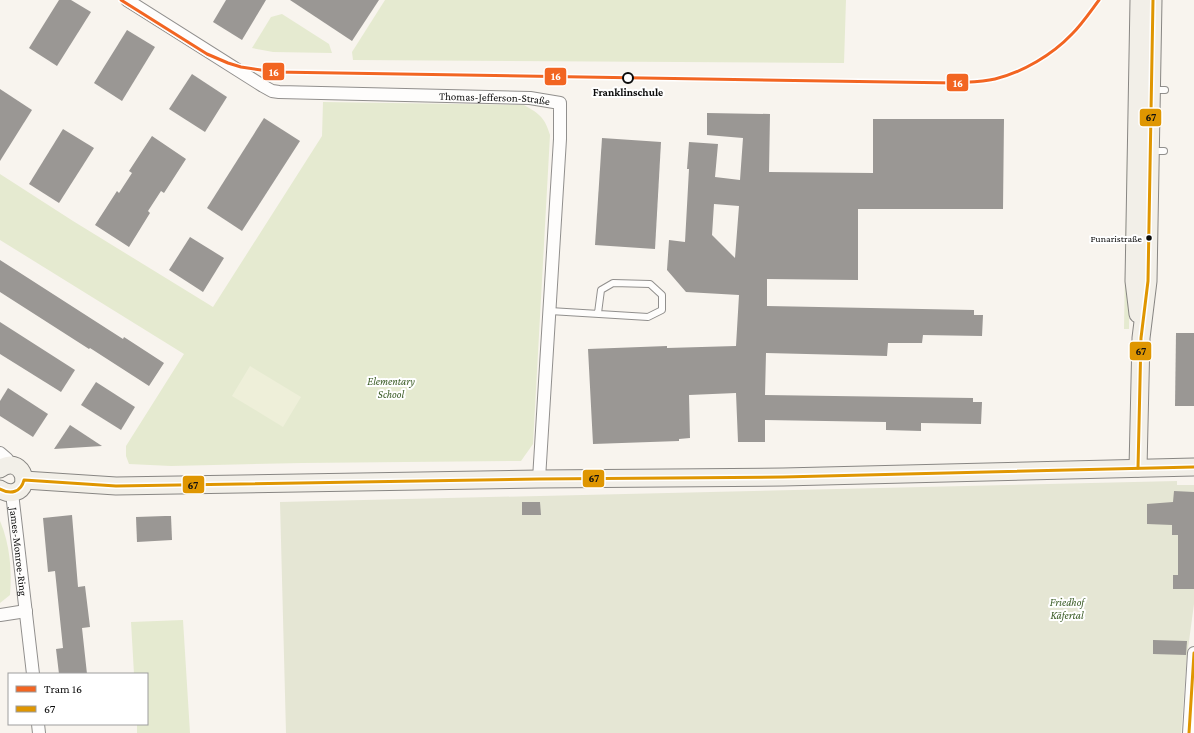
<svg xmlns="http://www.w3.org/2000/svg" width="1194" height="733" font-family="'Crimson Pro',serif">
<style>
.green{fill:#e5ead0}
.cemetery{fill:#e5e6d4}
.pitch{fill:#eeefd9}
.building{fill:#9a9794;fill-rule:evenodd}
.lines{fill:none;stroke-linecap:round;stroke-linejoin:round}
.lane-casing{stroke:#918f8d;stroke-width:8}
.street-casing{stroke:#918f8d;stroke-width:14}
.secondary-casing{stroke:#888683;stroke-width:19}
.lane{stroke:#fefdfc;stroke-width:6}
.street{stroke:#fefdfc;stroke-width:12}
.secondary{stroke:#f2efe8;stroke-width:17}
.bus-1-casing{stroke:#fff;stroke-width:6}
.bus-1{stroke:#df9601;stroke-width:3}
.tram-1-casing{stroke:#fff;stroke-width:6}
.tram-1{stroke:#f26522;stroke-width:3}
.stop-dot{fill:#fff;stroke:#0a0a0a;stroke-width:2}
.bus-dot{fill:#0a0a0a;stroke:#fff;stroke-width:1.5}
.labels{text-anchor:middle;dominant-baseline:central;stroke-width:4;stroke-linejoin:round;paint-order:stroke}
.bus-label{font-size:10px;fill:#0a0a0a;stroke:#fff;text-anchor:end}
.stop-label{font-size:11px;font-weight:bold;fill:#0a0a0a;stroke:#fff}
.street-label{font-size:11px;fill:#0a0a0a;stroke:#fff}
.park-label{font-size:11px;font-style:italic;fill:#375922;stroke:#fff}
.line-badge{stroke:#fff;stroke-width:1.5}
.badge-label{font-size:11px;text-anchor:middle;font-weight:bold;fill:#fff}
.pale-badge-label{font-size:11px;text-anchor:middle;font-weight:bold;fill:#111}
</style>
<rect width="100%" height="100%" fill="#f8f4ee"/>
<g class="green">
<polygon points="385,0 846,0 844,63 353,60 352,52"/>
<polygon points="282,14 329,44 332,53 273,52 252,48 271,17"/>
<path d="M323,102L524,105C540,114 545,118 550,135L533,444L521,461L302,463L171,466L129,464L126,456V446L184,354L0,240V174L73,221L213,307L322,136Z"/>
<polygon points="1127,147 1132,147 1129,329 1124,329"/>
<path d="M0,521C10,544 12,571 10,595L0,603Z"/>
<polygon points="183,620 190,733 137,733 137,724 147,724 147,674 134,674 131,622"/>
</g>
<polygon class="cemetery" points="1177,481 1177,485 1194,485 1194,604 1187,656 1181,733 286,733 280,502"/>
<polygon class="pitch" points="250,366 301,397 283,427 232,396"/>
<g class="building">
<polygon points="59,0 71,0 91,12 57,66 29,48"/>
<polygon points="226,0 266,0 242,40 213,22"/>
<polygon points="290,0 379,0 352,41"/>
<polygon points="127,30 155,47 122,101 94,83"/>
<polygon points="192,74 227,97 205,132 169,109"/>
<polygon points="0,89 32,110 0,161"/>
<path d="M707,113L770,114L769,172L873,173V119H1004L1003,209H858V280L767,279V306L974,310V315H983L982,336L923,335L922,343H888L887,356L766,353L765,395L973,398V402H982L981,424L921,423V431L886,430V422L765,420V442H738L736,393L689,395L690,438L679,439V441L593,444L588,349L667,346V348L736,346L739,295L686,292L667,270L669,240L685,242L689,169H687L689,142L718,144L715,177L740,180L743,138L707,135ZM714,204L739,206L735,258L712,235Z"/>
<polygon points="264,118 300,141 242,231 207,208"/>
<polygon points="63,129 94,148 59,203 29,184"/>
<polygon points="152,136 186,159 164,193 161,191 148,211 150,213 129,247 95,225 117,191 119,193 132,173 129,171"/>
<polygon points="602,138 661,142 655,249 595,245"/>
<polygon points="190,237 224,258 203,292 169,270"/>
<polygon points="0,260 123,339 124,337 164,363 149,386 90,348 89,349 0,292"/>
<polygon points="0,322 75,370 61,392 0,354"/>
<polygon points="1176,333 1194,333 1194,406 1175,406"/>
<polygon points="96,382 135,407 121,430 81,405"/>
<polygon points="8,388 48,414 33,437 0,416 0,401"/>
<polygon points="70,425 102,446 54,449"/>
<polygon points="1174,491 1194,492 1194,589 1173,589 1173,575 1178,575 1178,535 1172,535 1172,525 1147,524 1147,504 1173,502"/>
<polygon points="522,502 540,502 541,515 522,515"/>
<polygon points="72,515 78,587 85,586 90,627 82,628 87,674 59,674 56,649 63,648 55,571 48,572 43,518"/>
<polygon points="165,516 171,516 172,540 137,542 136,517"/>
<polygon points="1153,640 1187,641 1186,655 1153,654"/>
</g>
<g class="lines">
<g class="lane-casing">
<g id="lane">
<polyline points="1153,90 1165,90"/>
<polyline points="1152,151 1164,151"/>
<polyline points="550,311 648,317 662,310 662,295 650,284 613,283 601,290 598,313"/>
</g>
</g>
<g class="street-casing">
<g id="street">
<path id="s1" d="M127,0L263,86L272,91L279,92L530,98L560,103V139L539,479"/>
<polyline points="0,453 7,459 9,465"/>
<path id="s2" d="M12,493L33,674"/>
<polyline points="0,615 26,611"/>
<polyline points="38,724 39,733"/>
<polyline points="1189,733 1194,653"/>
</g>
</g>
<g class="secondary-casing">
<g id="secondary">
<polyline points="1138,314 1134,281 1139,0"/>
<polyline points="1138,468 1141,338 1148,281 1153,0"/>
<path d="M0,469C20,454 34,486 15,492C9,494 4,492 0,489"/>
<polyline points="24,480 116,486 539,479 783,477 1194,467"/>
</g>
</g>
<use href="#lane" class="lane"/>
<use href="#street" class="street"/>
<use href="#secondary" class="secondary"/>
<g class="bus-1-casing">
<g id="bus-1">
<polyline points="1138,468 1141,338 1148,281 1153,0"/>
<path d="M0,489C11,495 21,492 24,480L116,486L539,479L783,477L1194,467"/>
<polyline points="1189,733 1194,653"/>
</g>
</g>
<use href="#bus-1" class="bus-1"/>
<g class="tram-1-casing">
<path id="tram-1" d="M121,0L207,54L228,63L241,67L275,72L955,83C968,82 982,82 995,79C1023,72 1052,55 1072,34C1082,24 1090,12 1099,0"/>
</g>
<use href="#tram-1" class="tram-1"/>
</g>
<circle class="stop-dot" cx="628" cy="78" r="5"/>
<circle class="bus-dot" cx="1149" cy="238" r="3.5"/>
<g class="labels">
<g class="bus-label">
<text x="1142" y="238">Funaristraße</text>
</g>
<g class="stop-label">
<text x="628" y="92">Franklinschule</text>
</g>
<g class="street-label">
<text stroke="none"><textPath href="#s1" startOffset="394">Thomas-Jefferson-Straße</textPath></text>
<text stroke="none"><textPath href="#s2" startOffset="59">James-Monroe-Ring</textPath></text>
</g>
<g class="park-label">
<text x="391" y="381">Elementary<tspan x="391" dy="13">School</tspan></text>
<text x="1067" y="602">Friedhof<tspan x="1067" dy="13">Käfertal</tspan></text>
</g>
</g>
<g class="line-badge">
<rect x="262" y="62" width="23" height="19" rx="4" fill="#f26522"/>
<rect x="544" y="67" width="23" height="19" rx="4" fill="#f26522"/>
<rect x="946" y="73" width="23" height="19" rx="4" fill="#f26522"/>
<rect x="1139" y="108" width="23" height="19" rx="4" fill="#df9601"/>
<rect x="1129" y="341" width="23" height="20" rx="4" fill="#df9601"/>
<rect x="582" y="469" width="23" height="19" rx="4" fill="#df9601"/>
<rect x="182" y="475" width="23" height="19" rx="4" fill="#df9601"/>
</g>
<g class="badge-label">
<text x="274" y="76">16</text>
<text x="556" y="80">16</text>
<text x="958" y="87">16</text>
</g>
<g class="pale-badge-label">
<text x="1151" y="121">67</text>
<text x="1141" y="355">67</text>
<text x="594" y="482">67</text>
<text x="193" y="489">67</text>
</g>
<rect x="8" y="673" width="140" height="52" fill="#ffffff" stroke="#9d9d9d"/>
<rect x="16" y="686" width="20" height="6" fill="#f26522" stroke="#9d9d9d"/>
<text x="44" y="693" font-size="12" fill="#0a0a0a">Tram 16</text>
<rect x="16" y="706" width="20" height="6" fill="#df9601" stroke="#9d9d9d"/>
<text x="44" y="713" font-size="12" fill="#0a0a0a">67</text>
</svg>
